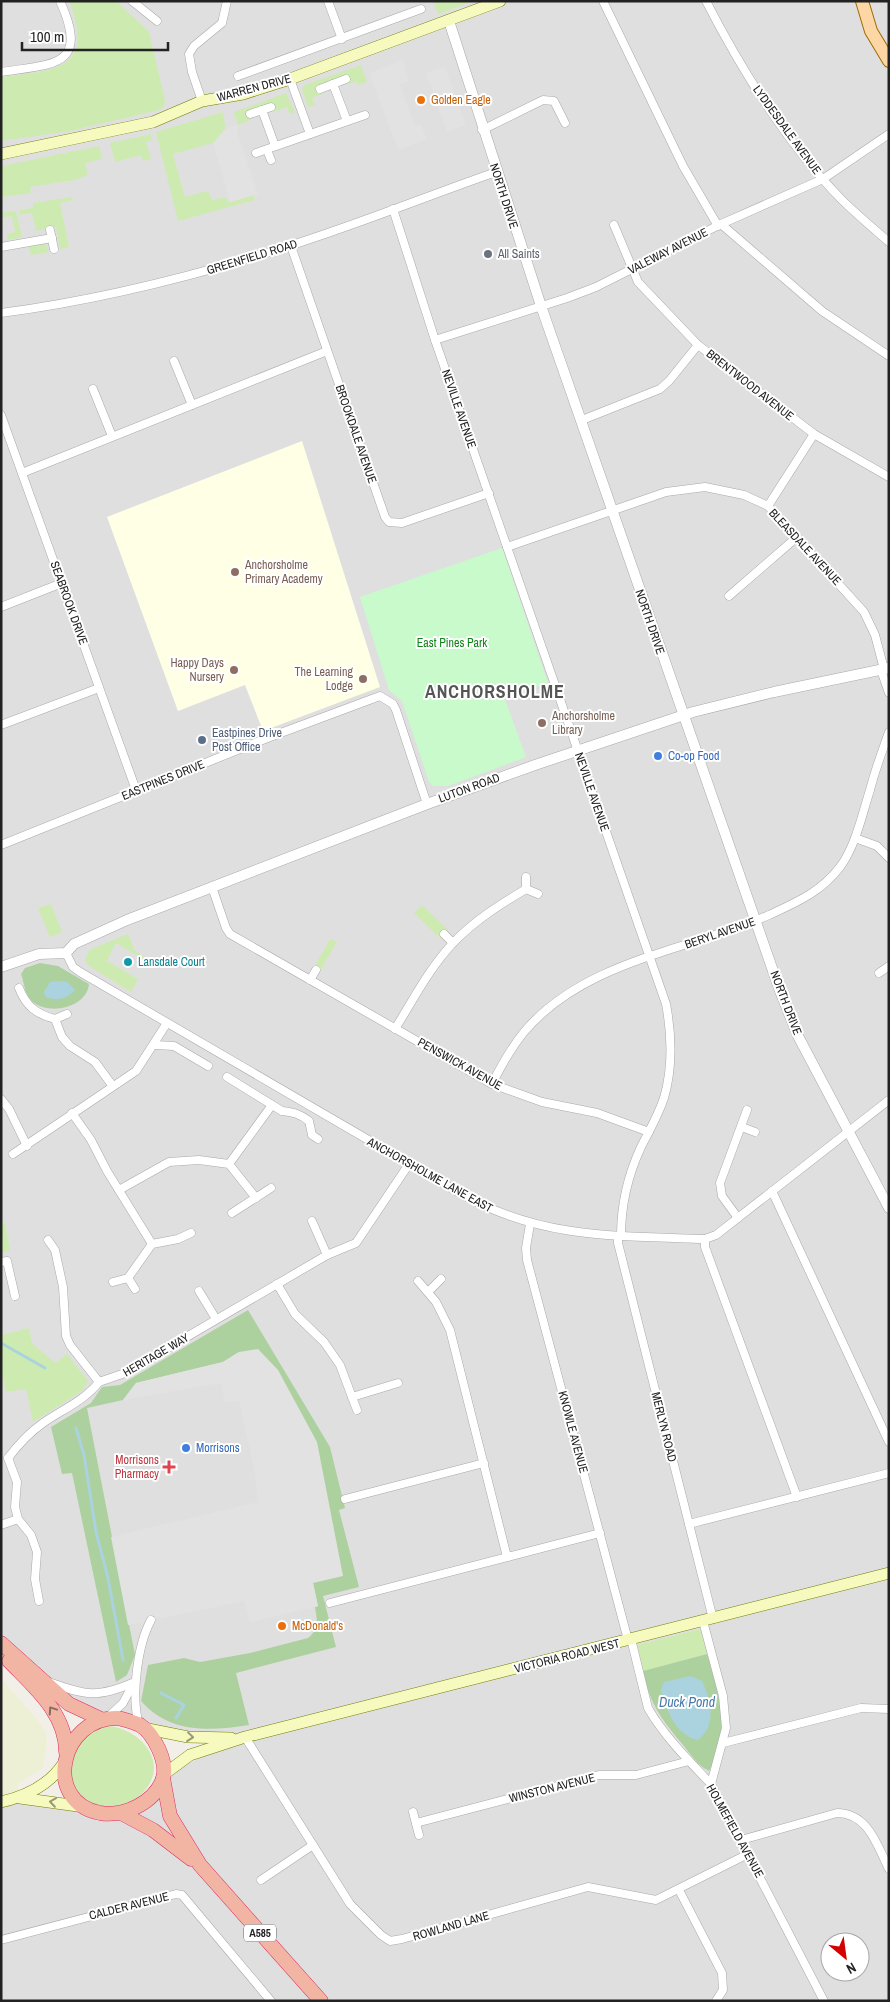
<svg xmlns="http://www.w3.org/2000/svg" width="890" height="2002" font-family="'Archivo Narrow',sans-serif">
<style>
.residential{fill:#e0dfdf;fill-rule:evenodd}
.education{fill:#ffffe5}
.farmland{fill:#eef0d5}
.grass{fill:#cdebb0}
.forest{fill:#add19e}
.park{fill:#c8facc}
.parking{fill:#e2e2e2}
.water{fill:#aad3df}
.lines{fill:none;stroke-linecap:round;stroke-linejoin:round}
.stream{stroke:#aad3df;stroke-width:3}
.minor-casing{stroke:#a9a9a9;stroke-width:9}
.tertiary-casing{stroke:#a9a9a9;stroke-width:11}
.secondary-casing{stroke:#707d05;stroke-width:12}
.primary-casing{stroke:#a06b00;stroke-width:14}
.trunk-casing{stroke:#dc2a67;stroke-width:15}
.minor{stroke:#fff;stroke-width:8}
.tertiary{stroke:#fff;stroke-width:10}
.secondary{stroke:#f7fabf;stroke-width:11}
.primary{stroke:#fcd6a4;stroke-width:12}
.trunk{stroke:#f2b4a3;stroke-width:14}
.oneway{stroke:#8a6b62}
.oneway2{stroke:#979978}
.food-dot{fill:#e8710a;stroke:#fff;stroke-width:2}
.worship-dot{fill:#6b7280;stroke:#fff;stroke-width:2}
.education-dot{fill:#8d6e63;stroke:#fff;stroke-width:2}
.service-dot{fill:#5c6f8a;stroke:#fff;stroke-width:2}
.shop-dot{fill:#3f7fe0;stroke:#fff;stroke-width:2}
.culture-dot{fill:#0f9aa8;stroke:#fff;stroke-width:2}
.health-dot{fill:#e0444e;stroke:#fff;stroke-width:2}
.labels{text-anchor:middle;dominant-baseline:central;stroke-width:4;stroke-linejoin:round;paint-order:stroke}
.shield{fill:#fff;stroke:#646464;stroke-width:1}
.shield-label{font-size:11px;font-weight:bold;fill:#222}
.street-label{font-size:12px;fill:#222;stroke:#fff}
.food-label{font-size:12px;fill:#c56008;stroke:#fff;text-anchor:start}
.worship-label{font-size:12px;fill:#5b616d;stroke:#fff;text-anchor:start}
.education-label{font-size:12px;fill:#785e54;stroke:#fff;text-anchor:start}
.park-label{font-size:12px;fill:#0c8416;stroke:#fff}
.service-label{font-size:12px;fill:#4e5e75;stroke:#fff;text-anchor:start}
.shop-label{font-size:12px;fill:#366cbe;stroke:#fff;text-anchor:start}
.culture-label{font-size:12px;fill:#0d838f;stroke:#fff;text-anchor:start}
.health-label{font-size:12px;fill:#be3a42;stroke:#fff;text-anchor:end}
.water-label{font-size:14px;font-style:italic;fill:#4a7aab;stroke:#fff}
.district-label{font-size:18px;font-weight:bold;letter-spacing:1px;fill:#555;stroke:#fff}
</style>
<rect width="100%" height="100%" fill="#f2efe9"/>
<path class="residential" d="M1,1H889V2001H1V1802L20,1798L131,1809L163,1775L244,1738H204L78,1709L1,1643ZM830,1942H860V1972H830Z"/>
<polygon class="education" points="302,441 380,687 263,731 245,685 178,711 107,517"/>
<polygon class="farmland" points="1,1679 36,1718 46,1732 47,1742 43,1768 17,1784 20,1798 1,1802"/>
<g class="grass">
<path d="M69,1H116L149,32L165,100L164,106L159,110L70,131L1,141V77C56,70 96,70 69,1Z"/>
<polygon points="433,1 474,1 438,14"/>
<polygon points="361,65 367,82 358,85 357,81 348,84 346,80 321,89 322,94 312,98 315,105 308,107 302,89 304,85"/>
<polygon points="286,93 295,112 290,114 287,107 273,112 271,107 251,114 252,119 238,125 234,112"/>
<polygon points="223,112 226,130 213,143 173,154 185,197 208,191 212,200 226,197 228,203 253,195 255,200 178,221 156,132"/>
<polygon points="151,134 152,140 146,142 151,159 143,161 141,155 115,162 110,143"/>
<polygon points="99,146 102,159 85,163 88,175 74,180 30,187 31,193 1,197 1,166"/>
<polygon points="72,197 73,200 60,203 69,247 60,249 56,227 36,231 32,213 20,215 19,210 33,208 33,203"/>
<polygon points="16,211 22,237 8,240 7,234 15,232 12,216 1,218 1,213"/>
<polygon points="43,240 49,252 31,255 27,243"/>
<polygon points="51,904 62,932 50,937 38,908"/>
<polygon points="422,905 448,930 440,938 414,913"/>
<polygon points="128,934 135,951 149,960 148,962 116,943 107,961 138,979 131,992 89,966 85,960 89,950"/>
<polygon points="330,939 337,942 320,971 314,967"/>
<polygon points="5,1222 10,1251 1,1252 1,1225"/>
<polygon points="29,1328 32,1343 55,1363 67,1354 88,1381 82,1391 33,1422 26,1389 6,1392 1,1368 1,1333 2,1335"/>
<polygon points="701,1629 707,1654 643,1671 637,1645"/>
<path d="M108,1726C138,1728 169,1760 146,1789C127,1814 84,1814 72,1782C70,1777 69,1769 70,1764C71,1759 75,1754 77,1750C83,1736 93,1729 108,1726Z"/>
</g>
<g class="forest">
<path d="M40,963L58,966L89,984C87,1007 50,1016 33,1002C24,994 25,985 21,974L25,968Z"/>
<path d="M248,1310L330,1447L345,1508L339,1510L359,1587L323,1596L336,1647L236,1673L249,1725C210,1731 170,1734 141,1701L148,1665L184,1658L200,1662L250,1653L308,1638C320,1628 317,1621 315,1607L318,1606L313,1583L239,1352L223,1362L136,1383L123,1400L87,1408L135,1655L127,1675L116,1682L72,1473L62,1474L51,1427L91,1403L102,1387L120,1385Z"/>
<path d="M707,1654C719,1693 731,1732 709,1771C698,1766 691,1755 684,1746C662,1720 650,1705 643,1671Z"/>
</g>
<polygon class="park" points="502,548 548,683 504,697 526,757 448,786 433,786 429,782 402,701 389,690 360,597"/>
<g class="parking">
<polygon points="403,60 409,81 400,85 415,126 421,125 427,139 398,150 369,73"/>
<polygon points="445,66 466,125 447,132 426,73"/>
<polygon points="238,125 237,132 258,194 230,202 213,143 226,128"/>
<polygon points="258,1349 278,1370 317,1442 343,1576 313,1583 318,1606 315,1607 250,1622 244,1601 128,1625 111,1537 258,1502 254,1468 239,1401 225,1402 221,1383 123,1400 136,1383 223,1362 239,1352"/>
</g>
<g class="water">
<path d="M58,981L67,982L75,990C67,999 55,1002 45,996L44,992L50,982Z"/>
<path d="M691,1676L702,1681C711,1700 717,1725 698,1740C676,1736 666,1710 661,1690L664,1682Z"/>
</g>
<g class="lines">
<g class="stream">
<polyline points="1,1343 45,1368"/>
<polyline points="76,1428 84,1455 96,1532 108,1578 123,1660"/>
<polyline points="161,1693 184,1705 176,1718"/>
</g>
<g class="minor-casing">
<g id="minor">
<polyline points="132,1 157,21"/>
<polyline points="328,1 342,39"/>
<polyline points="603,1 683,166 718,226"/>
<path d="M706,1C742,71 786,142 841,199C856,214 873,228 889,242"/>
<path d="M1,72C54,64 90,67 60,1"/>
<polyline points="238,76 421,9"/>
<polyline points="290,79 310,134"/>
<polyline points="333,84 347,121"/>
<polyline points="320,89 346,79"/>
<polyline points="202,101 192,72 189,54 194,46 222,23 227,1"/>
<polyline points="262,110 275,146"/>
<polyline points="250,114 271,107"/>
<polyline points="482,130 543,100 554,101 565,123"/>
<polyline points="267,150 271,160"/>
<polyline points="256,153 365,115"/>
<path d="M393,209L435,340L666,1004C672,1036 673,1067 664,1098C658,1116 649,1131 641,1147C628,1175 621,1205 621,1236"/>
<polyline points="721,224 822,311 889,356"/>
<polyline points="614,225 638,282 698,345 814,434 889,477"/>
<polyline points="50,230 54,249"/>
<polyline points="291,246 385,517 389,522 402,523 489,493"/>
<polyline points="1,247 52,238"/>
<path d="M1,313C99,300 195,276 289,246C359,224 427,196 496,172"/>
<polyline points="435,340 567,298 596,287 721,224 823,179 889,134"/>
<polyline points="174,361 192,405"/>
<polyline points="93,389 112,436"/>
<polyline points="1,415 136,790"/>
<polyline points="582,420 660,389 669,381 698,345"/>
<polyline points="22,473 327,351"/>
<polyline points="768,506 814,434"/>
<polyline points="507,547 666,492 705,487 744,495 768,506 864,612 875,635 884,669"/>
<polyline points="729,596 797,537"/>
<polyline points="1,607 62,583"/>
<polyline points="881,670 889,693"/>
<polyline points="1,725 99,688"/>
<polyline points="855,838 877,846 889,858"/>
<polyline points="1,845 270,737 380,696 393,704 396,710 427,804"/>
<polyline points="212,887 226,928 230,934 492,1084 542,1102 597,1113 649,1132"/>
<polyline points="526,889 538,894"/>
<polyline points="444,934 453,943"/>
<path d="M66,953L73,967L80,972L463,1195C543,1239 617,1236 705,1239L716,1235L889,1100"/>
<polyline points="879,973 889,966"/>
<polyline points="310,980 316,970"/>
<path d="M19,988C26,1006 36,1014 55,1019L62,1037L70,1046L95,1062L112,1085"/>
<polyline points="55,1019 67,1014"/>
<path d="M395,1029C413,1000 430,967 454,942C475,920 501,904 526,889V877"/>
<polyline points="155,1045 174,1046 208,1066"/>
<path d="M227,1077L282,1111C293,1112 300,1114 309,1121L312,1135L318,1139"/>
<path d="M492,1084C501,1066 511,1048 524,1032C585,960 687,951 769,915C797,902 821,892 840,867C856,845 862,815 870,790C875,770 882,752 889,732"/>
<polyline points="1,1099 9,1109 27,1146"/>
<polyline points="72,1113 91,1140 107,1171 152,1244"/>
<polyline points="742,1127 755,1132"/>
<polyline points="13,1154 136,1071 167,1023"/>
<polyline points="229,1164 272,1105"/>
<polyline points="119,1190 169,1162 199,1160 229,1164 256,1198"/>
<polyline points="772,1191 889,1442"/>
<polyline points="232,1213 271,1188"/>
<polyline points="738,1218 722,1196 720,1183 747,1110"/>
<polyline points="312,1221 327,1255"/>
<polyline points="530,1224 526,1248 527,1260 628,1640"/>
<polyline points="618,1236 618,1243 713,1619"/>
<polyline points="705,1239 705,1247 797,1497"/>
<polyline points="48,1240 55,1250 63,1287 66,1336 70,1345 99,1382 125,1373 327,1255 356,1243 409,1164"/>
<polyline points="1,1262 7,1261 15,1296"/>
<polyline points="128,1278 135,1289"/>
<polyline points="418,1281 436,1302 450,1330 507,1557"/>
<polyline points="113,1282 128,1278 152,1244 178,1239 191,1233"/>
<polyline points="277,1284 295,1314 324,1342 340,1365 352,1397 398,1383"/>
<polyline points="199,1291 216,1319"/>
<polyline points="428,1292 441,1279"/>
<polyline points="352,1397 357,1410"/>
<polyline points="8,1458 17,1482 15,1507 18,1519 31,1535 37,1552 35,1579 39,1601"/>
<path d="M8,1458C18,1445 30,1432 43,1423C63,1409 84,1401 99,1382"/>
<polyline points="345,1499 484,1463"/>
<polyline points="689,1524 889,1473"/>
<polyline points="1,1525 18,1519"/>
<polyline points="330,1603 600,1533"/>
<polyline points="703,1621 723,1696 726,1728 711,1784"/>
<path d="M631,1639L648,1708C664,1736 689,1761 711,1784L824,2001"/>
<path d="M49,1682C86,1696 98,1698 135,1682"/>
<polyline points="107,1718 123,1703 133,1684"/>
<path d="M139,1725C131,1697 137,1646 151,1620"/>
<polyline points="245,1737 350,1904 381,1935 390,1941 402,1939 588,1887 656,1900 748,1854"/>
<polyline points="723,1743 861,1708 889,1709"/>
<polyline points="413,1812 419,1835"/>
<polyline points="416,1823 599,1775 636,1775 689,1761"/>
<path d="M741,1840L837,1813C868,1813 877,1845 889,1869"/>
<polyline points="261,1880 313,1845"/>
<polyline points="679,1890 722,1973 723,1990 716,2001"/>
<polyline points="1,1940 176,1894 182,1895 271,2001"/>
</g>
</g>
<g class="tertiary-casing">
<g id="tertiary">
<polyline points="449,21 541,306 780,991 798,1036 889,1208"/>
<polyline points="1,967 39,954 66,953 74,944 127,920 427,804 535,765 693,712 774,692 889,668"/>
</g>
</g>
<g class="secondary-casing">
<g id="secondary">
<polyline points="1,154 153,122 202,101 243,94 290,79 500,1"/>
<polyline points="143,1728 188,1737 231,1738"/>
<polyline points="163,1775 190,1755 245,1737 889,1573"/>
<polyline points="20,1798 85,1807"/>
<path d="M1,1802C27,1796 51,1784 65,1761"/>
</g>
</g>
<g class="primary-casing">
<polyline id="primary" points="862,1 871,31 889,61"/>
</g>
<g class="trunk-casing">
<g id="trunk">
<polyline points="1,1643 69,1704 101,1719"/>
<path d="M9,1661C34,1687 66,1713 66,1752"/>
<path d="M118,1718C125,1720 133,1722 140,1725C154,1734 168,1762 163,1779C154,1803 124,1817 100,1813C42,1802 60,1717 118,1718Z"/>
<polyline points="163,1778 170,1816 200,1865 321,2001"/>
<polyline points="121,1813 153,1830 191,1859"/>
</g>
</g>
<use href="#minor" class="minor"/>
<use href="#tertiary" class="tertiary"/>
<use href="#secondary" class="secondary"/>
<use href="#primary" class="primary"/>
<use href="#trunk" class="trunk"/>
</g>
<defs><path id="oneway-chevron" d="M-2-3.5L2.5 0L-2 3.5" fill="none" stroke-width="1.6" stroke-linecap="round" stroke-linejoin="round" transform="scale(1.25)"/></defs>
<use class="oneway" href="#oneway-chevron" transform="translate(52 1710) rotate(-124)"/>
<g class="oneway2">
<use href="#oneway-chevron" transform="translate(190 1737) rotate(6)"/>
<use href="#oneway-chevron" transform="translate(53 1802) rotate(-172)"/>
</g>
<g class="food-dot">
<circle cx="421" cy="100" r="5"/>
<circle cx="282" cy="1626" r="5"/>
</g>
<circle class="worship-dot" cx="488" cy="254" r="5"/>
<g class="education-dot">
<circle cx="235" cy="572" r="5"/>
<circle cx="234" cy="670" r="5"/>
<circle cx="363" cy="679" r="5"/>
<circle cx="542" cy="723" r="5"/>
</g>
<circle class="service-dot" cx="202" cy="740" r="5"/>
<g class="shop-dot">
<circle cx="658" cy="756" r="5"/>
<circle cx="186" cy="1448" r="5"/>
</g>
<circle class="culture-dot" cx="128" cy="962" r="5"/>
<path class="health-dot" d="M166.5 1459.5h5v5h5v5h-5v5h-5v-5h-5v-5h5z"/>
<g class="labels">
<rect class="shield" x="244" y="1924.5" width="32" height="17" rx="4"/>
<g class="shield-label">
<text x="260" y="1933">A585</text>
</g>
<g class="street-label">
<text transform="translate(254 88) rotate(-15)">WARREN DRIVE</text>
<text transform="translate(787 130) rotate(54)">LYDDESDALE AVENUE</text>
<text transform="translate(504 196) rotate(72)">NORTH DRIVE</text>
<text transform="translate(668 251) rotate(-27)">VALEWAY AVENUE</text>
<text transform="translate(252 257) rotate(-17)">GREENFIELD ROAD</text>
<text transform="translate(750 385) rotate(38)">BRENTWOOD AVENUE</text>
<text transform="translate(459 409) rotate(71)">NEVILLE AVENUE</text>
<text transform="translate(356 434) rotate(71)">BROOKDALE AVENUE</text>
<text transform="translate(805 547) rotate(47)">BLEASDALE AVENUE</text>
<text transform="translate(69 603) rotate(70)">SEABROOK DRIVE</text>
<text transform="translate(650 622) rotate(71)">NORTH DRIVE</text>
<text transform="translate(163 780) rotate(-22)">EASTPINES DRIVE</text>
<text transform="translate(469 788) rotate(-20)">LUTON ROAD</text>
<text transform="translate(592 792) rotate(71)">NEVILLE AVENUE</text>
<text transform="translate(720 933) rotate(-19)">BERYL AVENUE</text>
<text transform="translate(786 1003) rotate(69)">NORTH DRIVE</text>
<text transform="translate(460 1064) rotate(29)">PENSWICK AVENUE</text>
<text transform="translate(430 1175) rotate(29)">ANCHORSHOLME LANE EAST</text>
<text transform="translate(156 1355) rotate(-30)">HERITAGE WAY</text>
<text transform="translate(664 1427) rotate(76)">MERLYN ROAD</text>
<text transform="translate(573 1432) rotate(75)">KNOWLE AVENUE</text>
<text transform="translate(567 1656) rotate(-14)">VICTORIA ROAD WEST</text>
<text transform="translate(552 1788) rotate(-14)">WINSTON AVENUE</text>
<text transform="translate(735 1831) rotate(61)">HOLMEFIELD AVENUE</text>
<text transform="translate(129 1906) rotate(-14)">CALDER AVENUE</text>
<text transform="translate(451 1926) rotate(-16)">ROWLAND LANE</text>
</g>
<g class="food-label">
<text x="431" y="100">Golden Eagle</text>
<text x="292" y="1626">McDonald's</text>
</g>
<g class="worship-label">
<text x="498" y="254">All Saints</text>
</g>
<g class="education-label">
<text x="245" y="565">Anchorsholme<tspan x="245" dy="14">Primary Academy</tspan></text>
<text x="224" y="663" text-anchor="end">Happy Days<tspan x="224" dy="14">Nursery</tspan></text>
<text x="353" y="672" text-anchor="end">The Learning<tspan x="353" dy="14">Lodge</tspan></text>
<text x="552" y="716">Anchorsholme<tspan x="552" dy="14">Library</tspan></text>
</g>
<g class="park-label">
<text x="452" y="643">East Pines Park</text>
</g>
<g class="service-label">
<text x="212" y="733">Eastpines Drive<tspan x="212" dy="14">Post Office</tspan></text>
</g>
<g class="shop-label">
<text x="668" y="756">Co-op Food</text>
<text x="196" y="1448">Morrisons</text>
</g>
<g class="culture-label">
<text x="138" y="962">Lansdale Court</text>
</g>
<g class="health-label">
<text x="159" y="1460">Morrisons<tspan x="159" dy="14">Pharmacy</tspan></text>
</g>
<g class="water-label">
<text x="687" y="1702">Duck Pond</text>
</g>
<g class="district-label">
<text x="495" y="691">ANCHORSHOLME</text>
</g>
</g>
<rect width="890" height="2002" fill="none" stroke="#222222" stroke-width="5"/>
<g transform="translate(845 1957) rotate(151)"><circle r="24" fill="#ffffff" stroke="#a7a7a7"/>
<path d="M0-4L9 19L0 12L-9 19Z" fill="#d40000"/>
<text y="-8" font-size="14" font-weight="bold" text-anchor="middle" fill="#222222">N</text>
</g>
<path d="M22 42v8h146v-8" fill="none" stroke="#222222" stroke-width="2.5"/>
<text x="30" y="42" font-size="15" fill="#222222" stroke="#ffffff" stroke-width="4" paint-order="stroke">100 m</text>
</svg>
